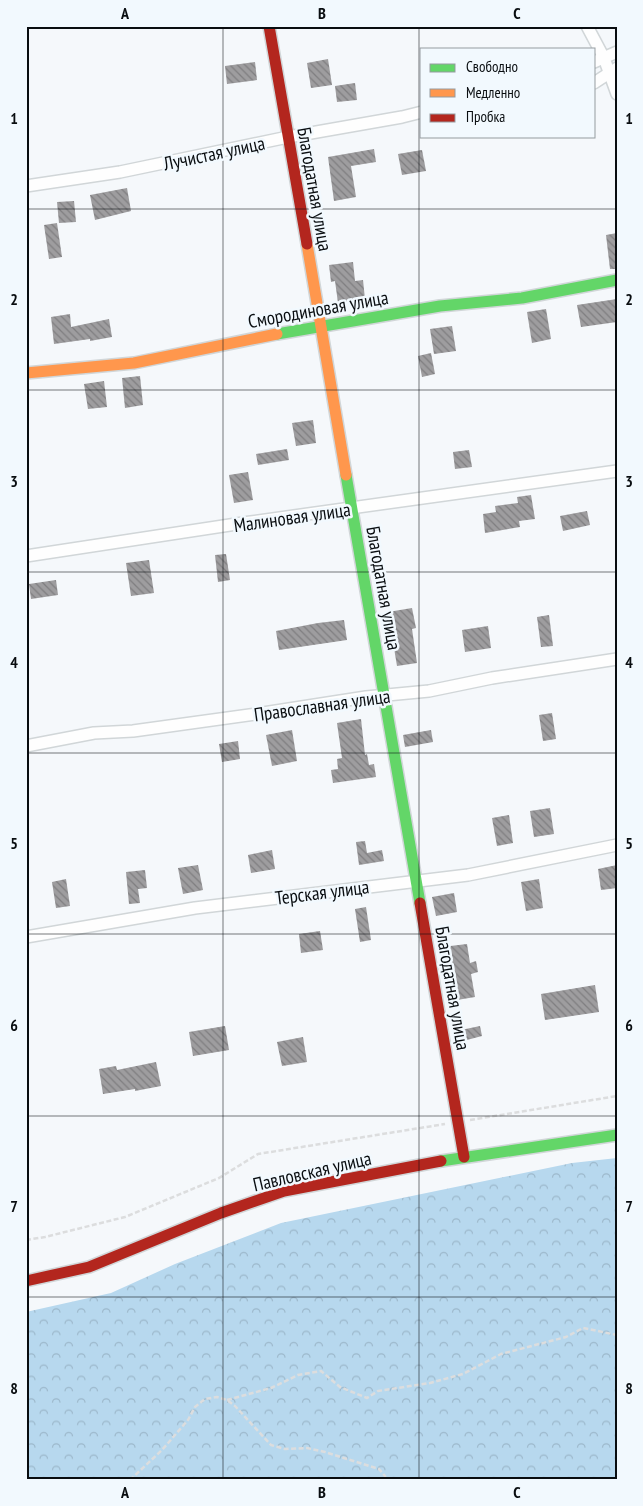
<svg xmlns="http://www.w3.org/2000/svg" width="643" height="1506" font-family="'PT Sans Narrow',sans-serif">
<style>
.forest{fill:url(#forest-crowns)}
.building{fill:url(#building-back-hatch)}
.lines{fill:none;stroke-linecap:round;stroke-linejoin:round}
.street-casing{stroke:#d1d6d8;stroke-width:14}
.fast-casing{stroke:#d1d6d8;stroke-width:14}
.slow-casing{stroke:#d1d6d8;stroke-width:14}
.jam-casing{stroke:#d1d6d8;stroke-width:14}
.path{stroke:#dcddde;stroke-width:2.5;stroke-dasharray:5 2.5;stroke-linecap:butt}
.street{stroke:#fefefe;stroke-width:11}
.fast{stroke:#63d668;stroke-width:11}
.slow{stroke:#ff974d;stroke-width:11}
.jam{stroke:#b3261e;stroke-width:11}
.grid{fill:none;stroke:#090d10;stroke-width:1;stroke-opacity:0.55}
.labels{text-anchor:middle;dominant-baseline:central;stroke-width:5;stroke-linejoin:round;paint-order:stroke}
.street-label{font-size:19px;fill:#090d10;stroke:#f2f9fe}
.neatline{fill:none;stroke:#090d10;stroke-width:2}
.grid-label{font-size:16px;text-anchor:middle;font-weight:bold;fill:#090d10}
</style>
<defs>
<pattern id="forest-crowns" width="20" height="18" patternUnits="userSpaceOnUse" patternTransform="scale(1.25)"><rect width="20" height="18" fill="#b7d8ee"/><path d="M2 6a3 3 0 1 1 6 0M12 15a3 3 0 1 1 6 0" fill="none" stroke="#9cb8cb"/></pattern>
<pattern id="building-back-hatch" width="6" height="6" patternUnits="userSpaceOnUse" patternTransform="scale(1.25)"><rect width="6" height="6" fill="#9e9d9f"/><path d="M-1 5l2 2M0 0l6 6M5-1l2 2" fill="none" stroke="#7f7e80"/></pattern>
</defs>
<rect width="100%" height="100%" fill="#f5f8fb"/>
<polygon class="forest" points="617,1158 617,1480 26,1480 26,1312 111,1293 175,1264 281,1223 572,1163"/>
<g class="building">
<polygon points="328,59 332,85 311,88 307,63"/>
<polygon points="255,62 257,80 227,84 225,66"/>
<polygon points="355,83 357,100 337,102 335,86"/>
<polygon points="374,149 376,162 351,166 356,197 334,201 328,157"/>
<polygon points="422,150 426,171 402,175 398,154"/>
<polygon points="127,188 131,211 95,220 90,195"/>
<polygon points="74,201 76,222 59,223 57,202"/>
<polygon points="57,223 62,257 49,259 44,225"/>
<polygon points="617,233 617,269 610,269 606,235"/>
<polygon points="353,262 355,281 363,280 365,299 338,303 335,281 331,282 329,265"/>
<polygon points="617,299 617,322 581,327 577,305"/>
<polygon points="546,309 551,339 532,343 527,312"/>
<polygon points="70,314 71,327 109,319 112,337 90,341 90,339 54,344 51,317"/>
<polygon points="452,326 456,351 434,354 430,329"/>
<polygon points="431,353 435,374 422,377 418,356"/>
<polygon points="140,376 143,405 125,408 122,378"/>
<polygon points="104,381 107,407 88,409 84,384"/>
<polygon points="313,420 316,443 296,446 292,423"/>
<polygon points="287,449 289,460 258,465 256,454"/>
<polygon points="469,450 472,467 455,469 453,452"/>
<polygon points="248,472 253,500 234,503 229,475"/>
<polygon points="531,495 535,519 519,521 520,527 485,533 483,514 496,512 495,506 518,503 517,497"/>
<polygon points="587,511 590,525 563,531 560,516"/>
<polygon points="226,554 230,580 218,582 215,555"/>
<polygon points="149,560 154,593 131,596 126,563"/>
<polygon points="56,580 58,595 31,599 29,584"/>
<polygon points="412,608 416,628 412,629 417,663 397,666 388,612"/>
<polygon points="549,615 553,646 541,647 537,617"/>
<polygon points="344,620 347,640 279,650 276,631 318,623"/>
<polygon points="488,626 491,648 465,652 462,630"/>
<polygon points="552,713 556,739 543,741 539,715"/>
<polygon points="361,719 365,755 367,754 369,765 374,764 376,777 333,783 331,770 338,769 337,759 342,758 337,723"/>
<polygon points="292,730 297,761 272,766 266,735"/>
<polygon points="431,730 433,742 405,747 403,735"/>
<polygon points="238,741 240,759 222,762 219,744"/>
<polygon points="550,808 554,834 534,837 530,811"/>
<polygon points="509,815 513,843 497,846 492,818"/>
<polygon points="365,841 367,853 382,850 384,861 359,865 356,842"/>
<polygon points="272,850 275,869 251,873 248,855"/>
<polygon points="198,865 203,890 183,894 178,868"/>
<polygon points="617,865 617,888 601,890 598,869"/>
<polygon points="145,870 147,888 138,889 140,903 129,904 126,872"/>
<polygon points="66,879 70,906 56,908 52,882"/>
<polygon points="539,879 543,908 526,911 521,882"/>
<polygon points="454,893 457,912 436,916 432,897"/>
<polygon points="366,907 371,940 360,942 355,909"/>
<polygon points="320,931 323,950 301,953 299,934"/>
<polygon points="467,944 470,963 476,961 478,972 471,974 475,997 451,1001 448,978 443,979 442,968 445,967 442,947"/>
<polygon points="595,985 599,1012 545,1020 541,994"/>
<polygon points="225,1026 229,1050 193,1056 189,1032"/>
<polygon points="480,1026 482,1036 463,1041 461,1030"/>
<polygon points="303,1037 307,1062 282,1066 277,1042"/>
<polygon points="156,1062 161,1086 135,1091 135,1089 103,1094 99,1069 116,1066 117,1070"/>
</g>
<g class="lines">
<g class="street-casing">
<g id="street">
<polyline points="587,26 604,58 617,94"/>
<polyline points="594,62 617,52"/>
<polyline points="594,83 617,68"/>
<polyline points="26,186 120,172 288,137 402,117 422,112"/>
<polyline points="26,556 243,523 617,471"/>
<polyline points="26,746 94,733 133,731 263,713 366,697 429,691 492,678 617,659"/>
<polyline points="26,937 195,908 468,875 617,845"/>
</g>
</g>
<g class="fast-casing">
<g id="fast">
<polyline points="277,334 440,306 522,298 617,280"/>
<polyline points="346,475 420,903"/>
<polyline points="441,1161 617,1135"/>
</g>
</g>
<g class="slow-casing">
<g id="slow">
<polyline points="307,244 346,475"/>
<polyline points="26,373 134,363 277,334"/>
</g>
</g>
<g class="jam-casing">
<g id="jam">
<polyline points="269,26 307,244"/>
<polyline points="420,903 464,1157"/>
<polyline points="26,1281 89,1267 221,1213 284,1191 441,1161"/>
</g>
</g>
<g class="path">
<polyline points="470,1120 617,1096"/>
<polyline points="26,1240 45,1237 125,1217 219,1178 258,1154 445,1124"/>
<polyline points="227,1400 271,1388 298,1375 321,1371 340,1387 367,1398 378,1391 430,1383 463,1374 501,1354 566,1337 583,1328 617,1335"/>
<polyline points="130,1480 162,1450 188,1420 195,1407 205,1399 217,1397 227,1400 235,1406 271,1445 285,1449 307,1448 325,1452 379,1469 385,1476 385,1480"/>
</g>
<use href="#street" class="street"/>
<use href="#fast" class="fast"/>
<use href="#slow" class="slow"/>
<use href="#jam" class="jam"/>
</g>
<path class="grid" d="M223,26V1480M419,26V1480M26,209H617M26,390H617M26,572H617M26,753H617M26,934H617M26,1116H617M26,1297H617"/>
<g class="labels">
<g class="street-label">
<text transform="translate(214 153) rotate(-12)">Лучистая улица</text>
<text transform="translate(315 189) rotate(80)">Благодатная улица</text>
<text transform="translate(318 309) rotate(-10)">Смородиновая улица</text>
<text transform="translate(292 517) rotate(-8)">Малиновая улица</text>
<text transform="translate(384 588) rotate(80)">Благодатная улица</text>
<text transform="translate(322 705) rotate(-8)">Православная улица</text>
<text transform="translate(322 892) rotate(-7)">Терская улица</text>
<text transform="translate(453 988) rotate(80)">Благодатная улица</text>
<text transform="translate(312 1171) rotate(-13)">Павловская улица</text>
</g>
</g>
<rect width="643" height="1506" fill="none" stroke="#f2f9fe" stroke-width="55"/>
<rect x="420" y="48" width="175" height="90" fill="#f2f9fe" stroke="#959b9f"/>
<rect x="430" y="64" width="25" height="8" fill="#63d668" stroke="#959b9f"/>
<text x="466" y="72" font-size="15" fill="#090d10">Свободно</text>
<rect x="430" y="89" width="25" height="8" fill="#ff974d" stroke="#959b9f"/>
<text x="466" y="98" font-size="15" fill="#090d10">Медленно</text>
<rect x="430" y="114" width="25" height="8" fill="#b3261e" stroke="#959b9f"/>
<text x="466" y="122" font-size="15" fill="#090d10">Пробка</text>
<rect x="28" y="28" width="588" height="1450" class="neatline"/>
<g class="grid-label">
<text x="125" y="19">A</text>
<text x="322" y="19">B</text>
<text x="517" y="19">C</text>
<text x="14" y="124">1</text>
<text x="629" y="124">1</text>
<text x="14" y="305">2</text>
<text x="629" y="305">2</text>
<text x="14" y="487">3</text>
<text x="629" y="487">3</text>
<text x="14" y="668">4</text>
<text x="629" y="668">4</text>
<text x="14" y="849">5</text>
<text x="629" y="849">5</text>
<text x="14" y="1031">6</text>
<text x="629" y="1031">6</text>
<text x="14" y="1212">7</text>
<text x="629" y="1212">7</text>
<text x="14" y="1394">8</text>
<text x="629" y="1394">8</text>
<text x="125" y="1498">A</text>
<text x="322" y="1498">B</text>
<text x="517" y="1498">C</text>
</g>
</svg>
